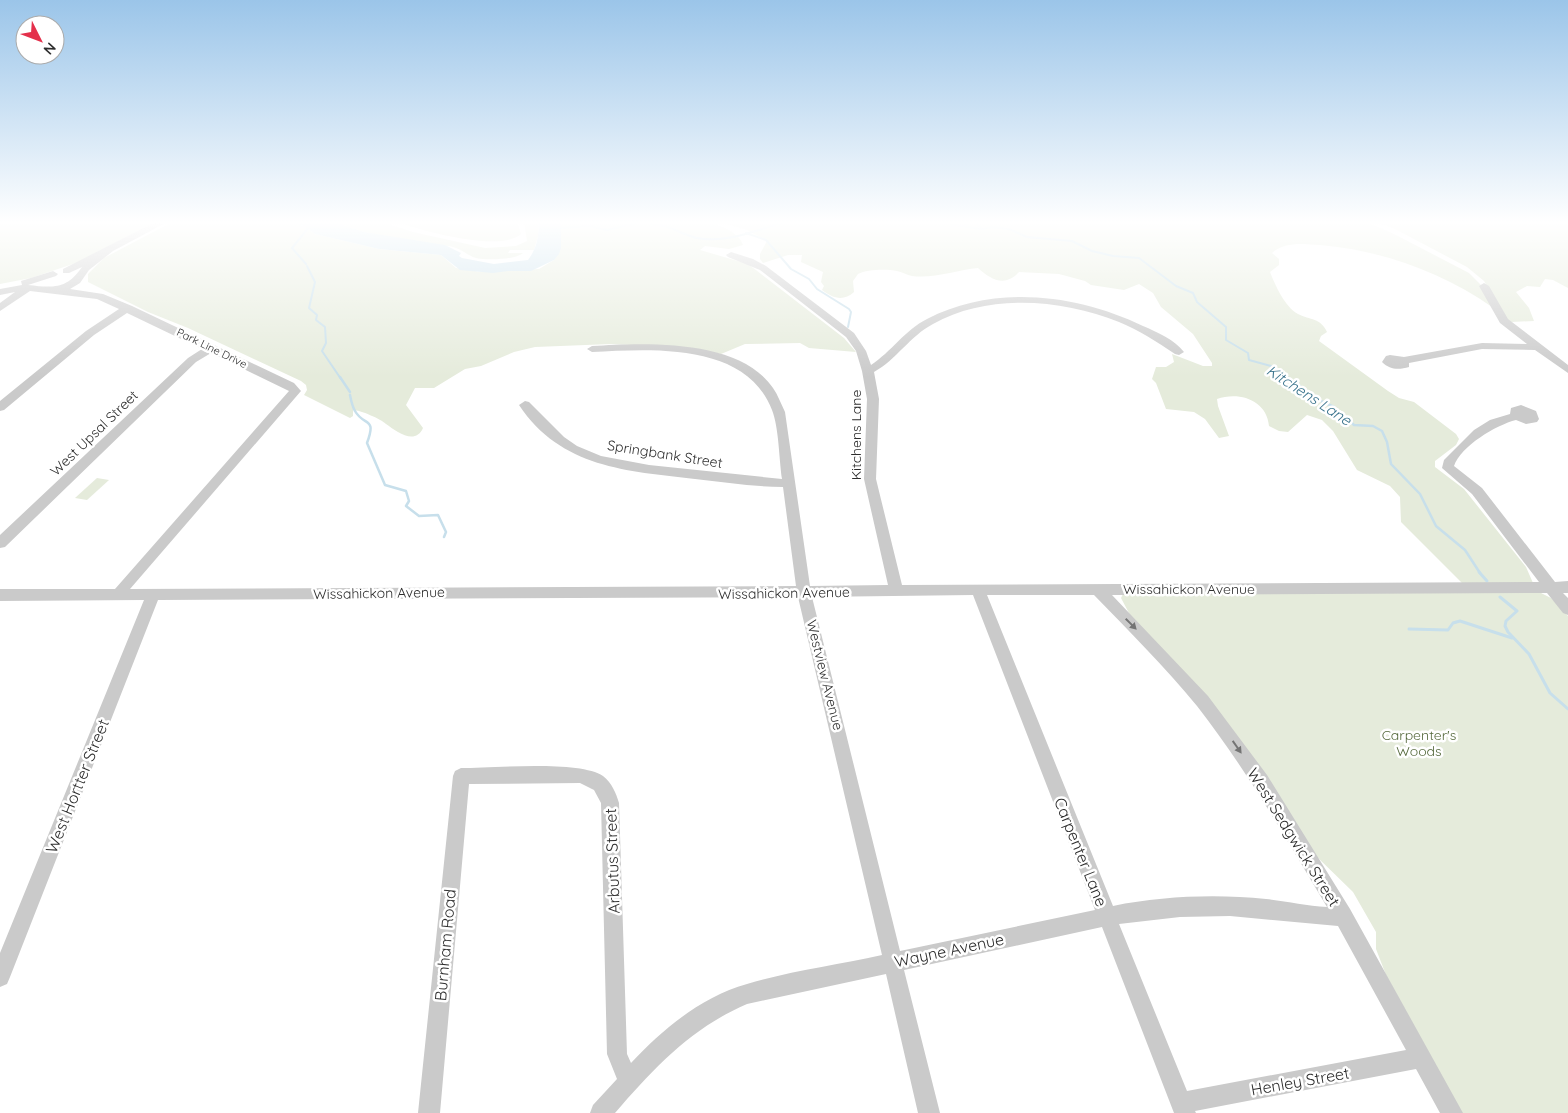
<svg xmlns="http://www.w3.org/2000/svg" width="1568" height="1113" font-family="Quicksand,sans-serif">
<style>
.green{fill:#e5ebdb}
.water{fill:#c7dfeb}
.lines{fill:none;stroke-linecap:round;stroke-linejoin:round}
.stream-far2{stroke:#c7dfeb;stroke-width:2}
.stream-far1{stroke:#c7dfeb;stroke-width:2.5}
.stream{stroke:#c7dfeb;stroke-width:3}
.minor{fill:#cacaca;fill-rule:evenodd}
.oneway{fill:#747474}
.labels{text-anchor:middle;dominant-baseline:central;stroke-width:5;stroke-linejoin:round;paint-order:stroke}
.far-street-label{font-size:11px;fill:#2d2d2d;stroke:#fff}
.street-label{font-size:14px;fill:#2d2d2d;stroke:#fff}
.park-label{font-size:14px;fill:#54683b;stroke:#fff}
.water-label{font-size:15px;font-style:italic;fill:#3c758e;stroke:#fff}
.near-street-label{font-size:16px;fill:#2d2d2d;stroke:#fff}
</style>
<rect width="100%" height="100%" fill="#fff"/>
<g class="green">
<polygon points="0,221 157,221 76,263 31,278 0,284"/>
<path d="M174,221H283L304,226L315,234L379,249L441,255L456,268L481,272L539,269L554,260L561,239V221C606,221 658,218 702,221C715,223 739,231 743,245L729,249L705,246L700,250L748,264L844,338L856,352L809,348L800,343L745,344L721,354L691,348L611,344L535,347L514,352L481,366L465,369L434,388H415L406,405L423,428C415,446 396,431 386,424C381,419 360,410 353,410V416L350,418L304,395L307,390L306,385L301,381L188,328L148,312L88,282V274L104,258Z"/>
<path d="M332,221H379L413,232L485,248L516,246L527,241L524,221H538V236L534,250H510L508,253H523C516,260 482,261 473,257C461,251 455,244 440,246L364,232Z"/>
<path d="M394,221H517L521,234C500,253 419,230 394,221Z"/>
<path d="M716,221H1365L1396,235L1469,273L1481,285L1492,307C1442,272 1381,250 1320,245C1304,244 1285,241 1272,253L1279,259V265L1270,272C1275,285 1285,307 1298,314C1310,320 1321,318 1327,332L1321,336L1319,341L1388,391L1399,398L1414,402L1456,434L1459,439L1456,445L1435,461V467L1464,489L1526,567L1533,583H1462L1401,522L1400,497L1390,486L1357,470L1333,431L1322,420L1307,415L1288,432L1279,431L1269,426C1267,400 1239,391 1217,399L1218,406L1229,436L1219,438L1205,419L1194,412L1166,409L1156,383L1152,379L1156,367H1166L1174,362L1172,354L1203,366H1212V363L1193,334L1161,307L1153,293L1139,284L1124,290L1091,285L1085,281L1059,274L1019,272C1005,288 990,279 978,268C957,270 933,279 912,276C907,275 902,272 897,271C888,269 867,269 858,274L853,281L854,292C843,302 833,298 822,290L824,286L821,282L823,272L801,262L802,255H788L763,263L760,259V254L767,241L747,230Z"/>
<polygon points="1375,221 1568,221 1568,288 1553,280 1545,279 1540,287 1527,286 1516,292 1529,308 1534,321 1511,322 1507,320 1484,281 1467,267 1395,229"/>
<polygon points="97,478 109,480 87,500 75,498"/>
<polygon points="1296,593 1541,593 1551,598 1568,616 1568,1113 1462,1113 1386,975 1376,949 1376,932 1353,892 1313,853 1201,690 1130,615 1121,598 1123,594"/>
</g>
<path class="water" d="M283,221H332L364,232L445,245L461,253L459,256L462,258L494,264L528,260C536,250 540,235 538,221H561V248L559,254L554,260L531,271H508L493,273L460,270L441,255L379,249L315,234L304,226Z"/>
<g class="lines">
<g class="stream-far2">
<path d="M646,221C653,227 660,224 668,227C677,230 687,236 697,238C728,244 758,229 788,221"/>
<polyline points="843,221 861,221"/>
<polyline points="947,221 954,225 982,229 992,227 1009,229 1027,237 1072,241 1092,251 1113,256 1139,258 1176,286 1193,293 1197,302 1226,327 1226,340 1248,353 1249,360 1271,366 1289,379"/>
<polyline points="975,221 981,228"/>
<polyline points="965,226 971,221"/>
<polyline points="558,228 590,226 607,230 645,221"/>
<polyline points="746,233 766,240 791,269 809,279 817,289 849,309 851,312 848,327"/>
<polyline points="306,264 292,248 309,227"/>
<polyline points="307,266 315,282 309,308 317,315 316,320 325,327 326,343 322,351 341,379"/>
</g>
<g class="stream-far1">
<polyline points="340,377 350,392"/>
<polyline points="1287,377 1321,401 1334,407 1354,425 1373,426 1382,431 1387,442 1391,464 1420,494 1436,526 1465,550 1480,573"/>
<path d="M350,395C351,400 352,406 355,411C364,427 377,416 367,443L385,485L406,491L409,501L406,506L419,516L438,515L446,532L444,537"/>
</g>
<g class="stream">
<polyline points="1479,572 1487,581"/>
<polyline points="1500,597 1517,611 1506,621 1505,626 1508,632 1529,654 1550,693 1568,709"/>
<polyline points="1409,629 1448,630 1453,623 1460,621 1512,638"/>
</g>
<g class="minor">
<path d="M157,221H169L113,251L89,270L80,283L70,289L103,294L132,306L294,383L301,391L130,589L796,586L783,487C754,487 724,482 695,479C627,471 561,468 519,405L525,401L529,402L564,437L577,446L601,456L649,465L782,479C779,459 779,428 772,410C746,342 652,349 592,352L587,349L592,346C644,343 739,338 773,388C778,395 781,404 785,412L810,586L888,585L864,479L867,399L862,371L856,351L846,337L760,270L728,257L726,255L731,252L753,259L766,266L854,333L866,351L871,365C891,352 905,330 927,319C994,284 1077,294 1143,326C1157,332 1175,340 1184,352L1179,355L1175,354C1157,342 1139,330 1119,322C1062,299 988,293 933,324C910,336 896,360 874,372L879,399L876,479L902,585L1539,582L1472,494L1442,468L1444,460L1474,430L1490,420L1510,414L1511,408L1521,405L1536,411L1539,419L1537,422L1526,424L1516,420C1496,425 1461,446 1454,466L1482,488L1555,582L1568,581V593H1563L1568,598V615L1563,613L1547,593L1112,595L1208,696L1267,775L1350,909L1463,1113H1440L1416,1069L1195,1111L1196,1113H1174L1102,927L904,970L940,1113H918L886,974L747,1004C691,1028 654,1068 615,1113H590L593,1105L617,1079L607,1054L601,803L594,790L580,783L469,784L440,1113H418L453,776L455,771L461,768C493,768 580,760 603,776C612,783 616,793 619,803L627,1054L631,1063C663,1029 701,997 747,984C790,971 837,965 882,955L798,597L158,600L10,977L7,984L0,987V953L144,600L0,601V589H115L289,391L211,353L196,362L5,547L0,548V535L188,358L202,349L127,313L94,335L4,410L0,411V401L86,331L119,309L97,299L30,291L0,311V303L15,292L0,295V289L22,285L21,281L53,271L58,274L56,276L28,285C54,288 67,289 82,267L69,273H63V269ZM973,595L1095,910L900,951L812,597ZM987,595H1094C1129,631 1165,667 1197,706C1246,769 1286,838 1327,907C1306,906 1286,901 1266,899C1216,894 1162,896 1113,906ZM1230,916L1338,926L1406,1050L1187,1091L1119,924L1180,917Z"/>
<path d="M1484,283L1489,286L1508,319L1568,365V373L1535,350L1482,349L1409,363V367C1399,370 1390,370 1382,362L1386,356L1390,355L1404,357L1482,343L1527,344L1500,323L1479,286Z"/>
</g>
</g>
<defs><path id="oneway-solid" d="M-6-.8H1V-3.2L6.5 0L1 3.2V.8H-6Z" transform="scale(1.25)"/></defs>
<g class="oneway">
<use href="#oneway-solid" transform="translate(1131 624) rotate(45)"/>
<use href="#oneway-solid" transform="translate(1237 747) rotate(55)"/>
</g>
<linearGradient id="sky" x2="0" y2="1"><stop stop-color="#9bc5e9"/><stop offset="0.59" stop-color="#fff"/><stop offset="1" stop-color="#fff" stop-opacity="0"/></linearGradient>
<rect width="1568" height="377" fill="url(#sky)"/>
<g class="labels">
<g class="far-street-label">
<text transform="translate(212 348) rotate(26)">Park Line Drive</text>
</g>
<g class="street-label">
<text transform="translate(94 433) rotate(-44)">West Upsal Street</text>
<text transform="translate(856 435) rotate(-90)">Kitchens Lane</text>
<text transform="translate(665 454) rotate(9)">Springbank Street</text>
<text x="1189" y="589">Wissahickon Avenue</text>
<text transform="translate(379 593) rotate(-1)">Wissahickon Avenue</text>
<text transform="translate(784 593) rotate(-1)">Wissahickon Avenue</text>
<text transform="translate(825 675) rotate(76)">Westview Avenue</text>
</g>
<g class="park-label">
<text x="1419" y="735">Carpenter's<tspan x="1419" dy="16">Woods</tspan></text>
</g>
<g class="water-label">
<text transform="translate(1309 395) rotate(33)">Kitchens Lane</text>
</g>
<g class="near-street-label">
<text transform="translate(77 786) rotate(-68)">West Hortter Street</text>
<text transform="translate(1294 837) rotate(58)">West Sedgwick Street</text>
<text transform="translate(1081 852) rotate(68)">Carpenter Lane</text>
<text transform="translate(612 861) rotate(-92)">Arbutus Street</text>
<text transform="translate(445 945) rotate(-85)">Burnham Road</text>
<text transform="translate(949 950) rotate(-12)">Wayne Avenue</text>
<text transform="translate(1300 1081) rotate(-10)">Henley Street</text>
</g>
</g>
<g transform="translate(40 40) rotate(132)"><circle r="24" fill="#ffffff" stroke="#ababab"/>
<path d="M0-4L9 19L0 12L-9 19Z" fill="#e4304b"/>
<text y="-8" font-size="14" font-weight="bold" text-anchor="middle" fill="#2d2d2d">N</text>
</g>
</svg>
